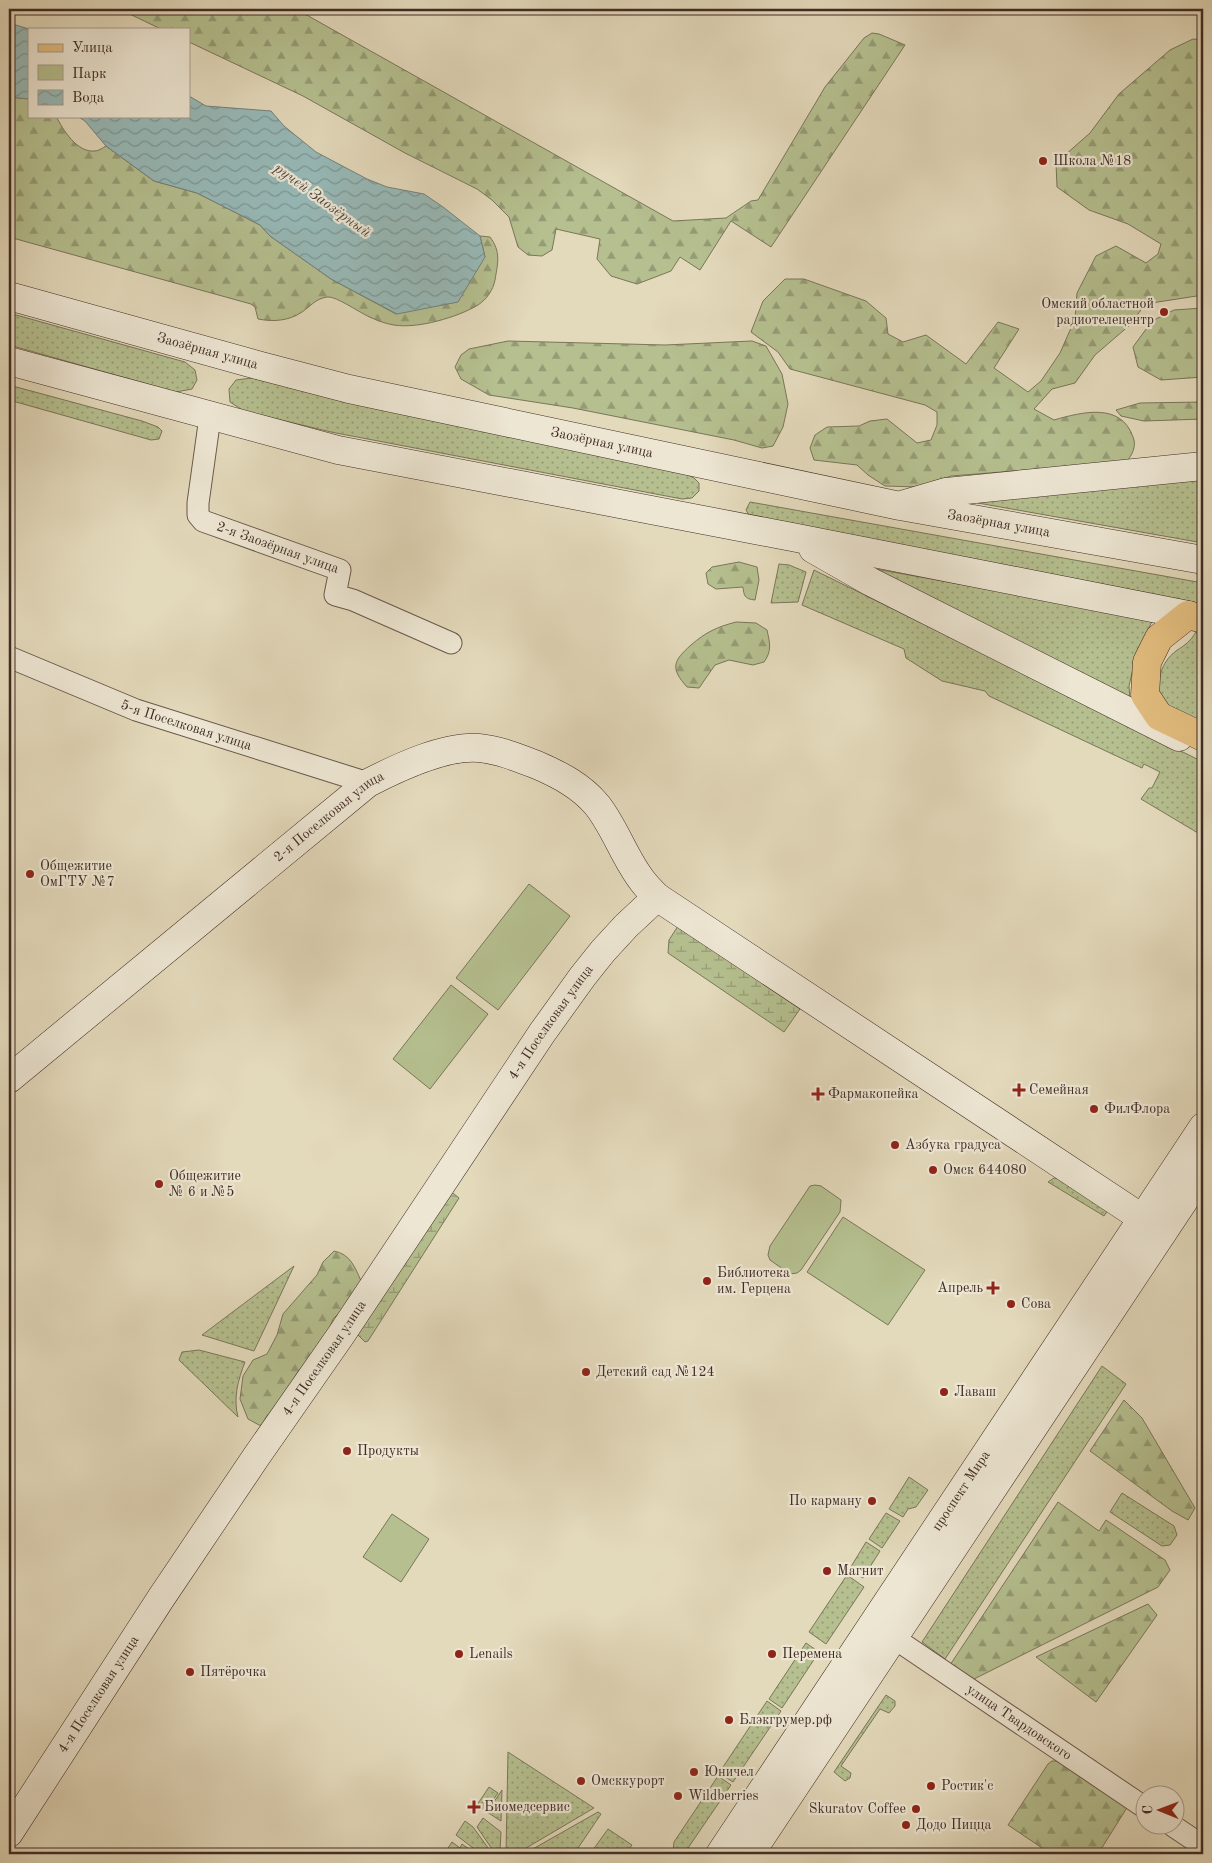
<svg xmlns="http://www.w3.org/2000/svg" width="1212" height="1863" font-family="'Old Standard TT',serif">
<style>
.grass{fill:url(#grass-dots);stroke:#7a765a}
.forest{fill:url(#forest-firs);stroke:#7a765a}
.wetland{fill:url(#wetland-marsh);stroke:#7a765a}
.park{fill:#b5bf8f;stroke:#7a765a}
.water{fill:url(#water-waves);stroke:#74817c}
.lines{fill:none;stroke-linecap:round;stroke-linejoin:round}
.street-casing{stroke:#69574a;stroke-width:23}
.secondary-casing{stroke:#402c24;stroke-width:29}
.primary-casing{stroke:#402c24;stroke-width:29}
.street{stroke:#ede6d3;stroke-width:21}
.secondary{stroke:#ede6d3;stroke-width:28}
.primary{stroke:#e2bc7e;stroke-width:28}
.poi-dot{fill:#8f2418;stroke:#ede6d3;stroke-width:2}
.labels{text-anchor:middle;dominant-baseline:central;stroke-width:4.5;stroke-linejoin:round;paint-order:stroke}
.poi-label{font-size:14px;fill:#402c24;stroke:#ede6d3;text-anchor:start}
.street-label{font-size:14px;fill:#402c24;stroke:#ede6d3}
.water-label{font-size:15px;font-style:italic;fill:#514841;stroke:#ede6d3}
</style>
<defs>
<pattern id="grass-dots" width="8" height="8" patternUnits="userSpaceOnUse" patternTransform="scale(1.25)"><rect width="8" height="8" fill="#b5bf8f"/><path d="M2 2h.1M6 6h.1" fill="none" stroke="#959b75" stroke-width="1.8" stroke-linecap="round"/></pattern>
<pattern id="forest-firs" width="22" height="20" patternUnits="userSpaceOnUse" patternTransform="scale(1.25)"><rect width="22" height="20" fill="#b5bf8f"/><path d="M5 1l3.5 6h-7zM16 11l3.5 6h-7z" fill="#959b75"/></pattern>
<pattern id="wetland-marsh" width="20" height="14" patternUnits="userSpaceOnUse" patternTransform="scale(1.25)"><rect width="20" height="14" fill="#b5bf8f"/><path d="M1 5h8M5 5V1M11 12h8M15 12V8" fill="none" stroke="#959b75"/></pattern>
<pattern id="water-waves" width="16" height="10" patternUnits="userSpaceOnUse" patternTransform="scale(1.25)"><rect width="16" height="10" fill="#97b9b7"/><path d="M0 5q4-4 8 0t8 0" fill="none" stroke="#7d9795"/></pattern>
</defs>
<rect width="100%" height="100%" fill="#e3d9bb"/>
<filter id="stains"><feTurbulence type="fractalNoise" baseFrequency=".004" numOctaves="4"/><feColorMatrix values="0 0 0 0 .2 0 0 0 0 .09 0 0 0 0 .02 0 0 0 .5 -.17"/></filter>
<radialGradient id="worn" r=".72"><stop offset=".6" stop-color="#630" stop-opacity="0"/><stop offset="1" stop-color="#630" stop-opacity=".3"/></radialGradient>
<g class="grass">
<polygon points="9,313 185,362 195,370 197,380 192,389 176,392 9,345"/>
<polygon points="252,378 340,399 686,474 694,478 699,483 699,491 692,498 682,499 331,432 244,411 230,402 229,389 236,380"/>
<polygon points="9,385 142,421 158,427 162,431 159,439 151,440 9,400"/>
<polygon points="1203,479 1203,543 978,503 1000,496"/>
<polygon points="750,502 1203,583 1203,605 1179,599 749,515 746,510"/>
<polygon points="779,564 789,565 806,572 798,602 771,603"/>
<polygon points="870,568 1153,619 1136,656 1129,686 1130,700"/>
<polygon points="814,570 1203,762 1203,836 1141,799 1149,788 1152,788 1160,772 1144,764 1142,768 989,696 985,691 942,681 906,658 904,649 802,605"/>
<path d="M1196,632L1203,634V729L1177,716L1158,698C1158,680 1160,663 1176,651C1186,644 1189,643 1196,632Z"/>
<polygon points="1054,1178 1060,1179 1110,1207 1104,1216 1048,1182"/>
<polygon points="294,1266 254,1351 202,1335"/>
<path d="M199,1350L245,1362C238,1380 233,1398 238,1417L179,1360L182,1352Z"/>
<polygon points="1102,1366 1126,1384 945,1659 922,1642"/>
<polygon points="909,1477 928,1490 916,1507 908,1509 903,1517 889,1509"/>
<polygon points="1122,1493 1174,1526 1177,1535 1170,1545 1162,1546 1110,1512"/>
<polygon points="886,1513 900,1521 882,1548 869,1539"/>
<polygon points="866,1542 880,1551 863,1578 849,1570"/>
<polygon points="847,1575 864,1587 826,1644 809,1632"/>
<polygon points="806,1643 819,1652 782,1708 769,1699"/>
<polygon points="886,1695 895,1701 895,1706 889,1713 880,1709 841,1766 851,1773 850,1778 845,1781 834,1772"/>
<polygon points="767,1701 781,1711 733,1782 719,1773"/>
<polygon points="508,1752 594,1808 516,1854 506,1854"/>
<polygon points="718,1776 731,1785 688,1848 676,1854 673,1852 674,1842"/>
<polygon points="489,1787 498,1793 485,1811 477,1805"/>
<polygon points="502,1790 501,1821 487,1812"/>
<polygon points="598,1812 601,1814 574,1854 524,1854"/>
<polygon points="483,1818 501,1832 500,1850 494,1852 477,1827"/>
<polygon points="465,1821 473,1827 491,1852 490,1854 481,1854 456,1835"/>
<polygon points="608,1829 632,1845 626,1854 590,1854"/>
<polygon points="452,1842 460,1848 462,1844 476,1854 444,1854"/>
</g>
<g class="forest">
<polygon points="119,9 296,9 673,221 726,218 751,201 758,200 825,87 864,38 872,33 879,34 905,45 771,247 731,221 700,270 680,257 671,271 637,284 611,276 597,259 600,239 556,229 552,250 542,256 528,255 518,247 509,217 492,200 477,189 405,153 303,96 189,42 189,29 161,29"/>
<path d="M1193,39L1203,40V295L1145,304L1131,324L1095,355L1075,383L1052,389L1034,409L1054,420C1082,412 1121,402 1133,437C1137,445 1132,456 1126,462L951,476L919,487L885,486L868,475L857,465L814,460L810,448L815,435L827,427L859,426L870,421L887,419L917,443L931,440L937,425V412L925,405L790,369L778,352L751,332L763,301L785,279H804L866,301L886,318L888,334L903,342L926,335L966,364L998,322L1019,329L994,368L1028,392L1041,381L1060,353L1075,319L1077,293L1096,256L1116,246L1146,263L1158,254L1161,244L1128,224L1089,210L1057,187L1056,163L1090,133L1119,94L1170,50Z"/>
<path d="M9,97L29,99V116H56C63,130 77,153 95,151C98,151 103,148 106,146L154,181L197,193L260,225L270,236L331,279L396,314L485,257L480,236L490,237C501,252 498,262 495,280C493,290 487,299 478,305C458,317 418,329 394,325C387,324 378,321 372,318C361,314 337,296 327,297C315,299 311,306 302,312C289,321 273,322 258,319L255,307L251,304L9,237Z"/>
<polygon points="1203,308 1203,377 1161,380 1138,367 1133,347 1152,321 1174,310"/>
<polygon points="508,341 665,345 752,341 766,346 782,374 788,404 783,427 773,446 762,448 734,440 573,408 489,395 461,379 455,367 461,355 469,349"/>
<polygon points="1203,402 1203,419 1144,421 1121,416 1116,410 1140,403"/>
<path d="M739,562L757,567L759,580L755,600C744,599 744,595 743,587L716,589L708,584L706,573L712,567Z"/>
<path d="M736,622L756,623L767,630C770,643 772,651 764,662L753,665L729,660L715,665L699,688L687,687C670,668 673,661 691,645C706,632 717,627 736,622Z"/>
<path d="M334,1251C350,1254 355,1267 361,1281L342,1310L333,1319L321,1350L308,1367L299,1370L266,1426L259,1425L248,1419L240,1399L243,1376L253,1360L267,1354L277,1335L283,1314L317,1275L323,1262Z"/>
<polygon points="1124,1400 1142,1418 1195,1508 1188,1520 1172,1511 1090,1451"/>
<polygon points="1058,1502 1099,1531 1106,1520 1165,1560 1170,1570 1158,1587 972,1680 950,1665"/>
<polygon points="1148,1604 1157,1615 1096,1702 1036,1657"/>
<polygon points="1052,1761 1058,1761 1128,1806 1098,1854 1051,1854 1008,1825 1048,1764"/>
</g>
<g class="wetland">
<polygon points="678,926 800,1009 784,1032 668,953 669,940"/>
<polygon points="449,1190 459,1198 368,1341 365,1342 357,1334"/>
</g>
<g class="park">
<polygon points="529,884 570,916 498,1010 456,978"/>
<polygon points="451,985 488,1014 430,1089 393,1059"/>
<polygon points="815,1185 821,1186 841,1200 840,1212 801,1270 797,1273 790,1274 770,1260 768,1255 770,1246 810,1186"/>
<polygon points="843,1217 925,1270 888,1325 807,1272"/>
<polygon points="392,1514 429,1539 401,1582 363,1557"/>
</g>
<g class="water">
<polygon points="9,23 29,29 29,99 9,97"/>
<polygon points="189,96 206,106 271,111 284,126 316,152 367,179 387,187 424,194 443,207 480,236 485,257 458,302 397,314 331,279 270,236 260,225 197,193 154,181 106,146 85,121 77,116 189,116"/>
</g>
<g class="lines">
<g class="street-casing">
<g id="street">
<path id="s1" d="M210,417L198,503V515L203,521L340,570L335,595L353,600L451,643"/>
<path id="s2" d="M9,657L136,710L368,783"/>
<path id="s3" d="M894,1638L1144,1807"/>
<polyline points="1173,1826 1203,1846"/>
</g>
</g>
<g class="secondary-casing">
<g id="secondary">
<path id="s4" d="M9,296L261,366L349,389L900,506L1203,560"/>
<polyline points="9,361 338,450 792,537 1188,615"/>
<polyline points="905,504 946,492 1203,466"/>
<polyline points="813,549 871,582 1179,737"/>
<path id="s5" d="M9,1079L368,783C397,768 445,745 479,748C499,750 519,758 537,765C560,775 581,786 597,805C616,829 625,860 644,883C648,888 653,893 657,897L1163,1232"/>
<path id="s6" d="M9,1833L161,1598L256,1457L341,1335L542,1033L583,976L603,951L626,926L657,897"/>
<path id="s7" d="M720,1854L1203,1127"/>
<polyline points="750,1854 1203,1172"/>
</g>
</g>
<g class="primary-casing">
<polyline id="primary" points="1203,619 1188,615 1159,638 1147,662 1145,695 1159,716 1203,737"/>
</g>
<use href="#street" class="street"/>
<use href="#secondary" class="secondary"/>
<use href="#primary" class="primary"/>
</g>
<g class="poi-dot">
<circle cx="1043" cy="161" r="5"/>
<circle cx="1164" cy="312" r="5"/>
<circle cx="30" cy="874" r="5"/>
<path d="M1016.5 1082.5h5v5h5v5h-5v5h-5v-5h-5v-5h5z"/>
<path d="M815.5 1086.5h5v5h5v5h-5v5h-5v-5h-5v-5h5z"/>
<circle cx="1094" cy="1109" r="5"/>
<circle cx="895" cy="1145" r="5"/>
<circle cx="933" cy="1170" r="5"/>
<circle cx="159" cy="1184" r="5"/>
<circle cx="707" cy="1281" r="5"/>
<path d="M990.5 1280.5h5v5h5v5h-5v5h-5v-5h-5v-5h5z"/>
<circle cx="1011" cy="1304" r="5"/>
<circle cx="586" cy="1372" r="5"/>
<circle cx="944" cy="1392" r="5"/>
<circle cx="347" cy="1451" r="5"/>
<circle cx="872" cy="1501" r="5"/>
<circle cx="827" cy="1571" r="5"/>
<circle cx="459" cy="1654" r="5"/>
<circle cx="772" cy="1654" r="5"/>
<circle cx="190" cy="1672" r="5"/>
<circle cx="729" cy="1720" r="5"/>
<circle cx="694" cy="1772" r="5"/>
<circle cx="581" cy="1781" r="5"/>
<circle cx="931" cy="1786" r="5"/>
<circle cx="678" cy="1796" r="5"/>
<path d="M471.5 1799.5h5v5h5v5h-5v5h-5v-5h-5v-5h5z"/>
<circle cx="916" cy="1809" r="5"/>
<circle cx="906" cy="1825" r="5"/>
</g>
<g class="labels">
<g class="poi-label">
<text x="1053" y="161">Школа №18</text>
<text x="1154" y="304" text-anchor="end">Омский областной<tspan x="1154" dy="16">радиотелецентр</tspan></text>
<text x="40" y="866">Общежитие<tspan x="40" dy="16">ОмГТУ №7</tspan></text>
<text x="1029" y="1090">Семейная</text>
<text x="828" y="1094">Фармакопейка</text>
<text x="1104" y="1109">ФилФлора</text>
<text x="905" y="1145">Азбука градуса</text>
<text x="943" y="1170">Омск 644080</text>
<text x="169" y="1176">Общежитие<tspan x="169" dy="16">№ 6 и №5</tspan></text>
<text x="717" y="1273">Библиотека<tspan x="717" dy="16">им. Герцена</tspan></text>
<text x="983" y="1288" text-anchor="end">Апрель</text>
<text x="1021" y="1304">Сова</text>
<text x="596" y="1372">Детский сад №124</text>
<text x="954" y="1392">Лаваш</text>
<text x="357" y="1451">Продукты</text>
<text x="862" y="1501" text-anchor="end">По карману</text>
<text x="837" y="1571">Магнит</text>
<text x="469" y="1654">Lenails</text>
<text x="782" y="1654">Перемена</text>
<text x="200" y="1672">Пятёрочка</text>
<text x="739" y="1720">Блэкгрумер.рф</text>
<text x="704" y="1772">Юничел</text>
<text x="591" y="1781">Омсккурорт</text>
<text x="941" y="1786">Ростик'с</text>
<text x="688" y="1796">Wildberries</text>
<text x="484" y="1807">Биомедсервис</text>
<text x="906" y="1809" text-anchor="end">Skuratov Coffee</text>
<text x="916" y="1825">Додо Пицца</text>
</g>
<g class="street-label">
<text stroke="none"><textPath href="#s4" startOffset="206">Заозёрная улица</textPath></text>
<text stroke="none"><textPath href="#s4" startOffset="611">Заозёрная улица</textPath></text>
<text stroke="none"><textPath href="#s4" startOffset="1016">Заозёрная улица</textPath></text>
<text stroke="none"><textPath href="#s1" startOffset="186">2-я Заозёрная улица</textPath></text>
<text stroke="none"><textPath href="#s2" startOffset="190">5-я Поселковая улица</textPath></text>
<text stroke="none"><textPath href="#s5" startOffset="414">2-я Поселковая улица</textPath></text>
<text stroke="none"><textPath href="#s6" startOffset="975">4-я Поселковая улица</textPath></text>
<text stroke="none"><textPath href="#s6" startOffset="570">4-я Поселковая улица</textPath></text>
<text stroke="none"><textPath href="#s7" startOffset="436">проспект Мира</textPath></text>
<text stroke="none"><textPath href="#s6" startOffset="165">4-я Поселковая улица</textPath></text>
<text stroke="none"><textPath href="#s3" startOffset="151">улица Твардовского</textPath></text>
</g>
<g class="water-label">
<text transform="translate(322 201) rotate(36)">ручей Заозёрный</text>
</g>
</g>
<rect width="1212" height="1863" fill="none" stroke="#e3d9bb" stroke-width="30"/>
<rect x="10" y="10" width="1192" height="1843" fill="none" stroke="#402c24" stroke-width="2.5"/>
<rect x="15" y="15" width="1182" height="1833" fill="none" stroke="#402c24"/>
<rect x="28" y="28" width="162" height="90" fill="#ede6d3" stroke="#a89c8d"/>
<rect x="38" y="44" width="25" height="8" fill="#e2bc7e" stroke="#a89c8d"/>
<text x="72" y="52" font-size="15" fill="#402c24">Улица</text>
<rect x="38" y="65" width="25" height="15" fill="#b5bf8f" stroke="#a89c8d"/>
<text x="72" y="78" font-size="15" fill="#402c24">Парк</text>
<rect x="38" y="90" width="25" height="15" fill="url(#water-waves)" stroke="#a89c8d"/>
<text x="72" y="102" font-size="15" fill="#402c24">Вода</text>
<g transform="translate(1160 1810) rotate(271)"><circle r="24" fill="#ede6d3" stroke="#a89c8d"/>
<path d="M0-4L9 19L0 12L-9 19Z" fill="#8f2418"/>
<text y="-8" font-size="14" font-weight="bold" text-anchor="middle" fill="#402c24">С</text>
</g>
<rect width="100%" height="100%" filter="url(#stains)"/>
<rect width="100%" height="100%" fill="url(#worn)"/>
</svg>
